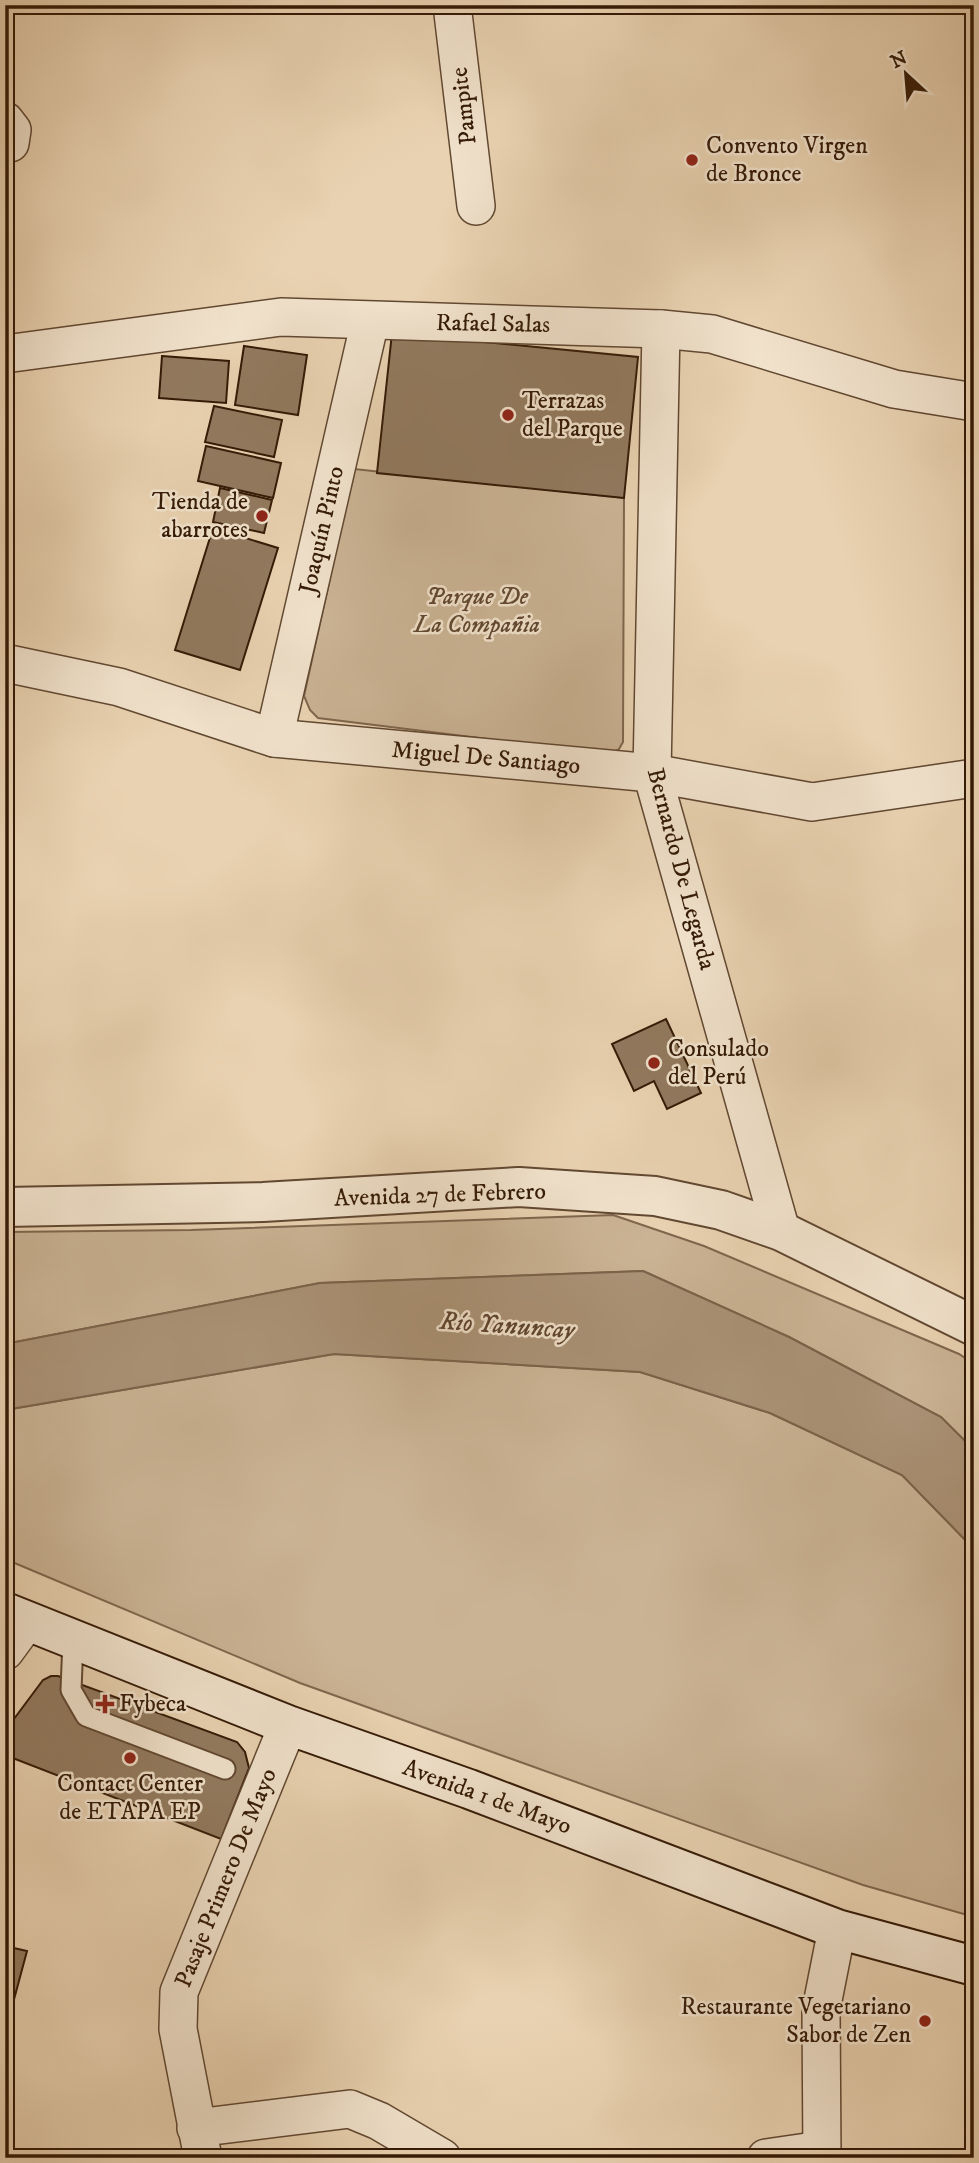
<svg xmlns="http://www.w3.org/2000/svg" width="979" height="2163" font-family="'IM FELL DW Pica',serif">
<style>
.green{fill:#cab394;stroke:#7f664d;stroke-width:2}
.water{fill:#ab9377;stroke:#7b634a;stroke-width:2}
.building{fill:#927a5f;stroke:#341a06;stroke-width:2}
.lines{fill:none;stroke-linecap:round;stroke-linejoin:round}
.service-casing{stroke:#614831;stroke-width:23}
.minor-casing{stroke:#614831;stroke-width:40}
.tertiary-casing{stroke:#614831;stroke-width:42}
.secondary-casing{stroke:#341a06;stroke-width:42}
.service{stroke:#f1e2cc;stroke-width:19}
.minor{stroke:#f1e2cc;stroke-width:37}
.tertiary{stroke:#f1e2cc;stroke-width:38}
.secondary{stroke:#f1e2cc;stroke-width:38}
.poi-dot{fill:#8f2418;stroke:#f1e2cc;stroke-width:2.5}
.labels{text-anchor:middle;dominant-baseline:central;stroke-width:5;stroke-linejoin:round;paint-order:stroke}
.street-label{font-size:24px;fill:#341a06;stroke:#f1e2cc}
.poi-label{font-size:24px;fill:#341a06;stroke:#f1e2cc;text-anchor:start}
.park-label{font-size:24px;font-style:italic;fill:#614831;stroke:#f1e2cc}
.water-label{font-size:26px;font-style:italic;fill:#5e442e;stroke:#f1e2cc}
</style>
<rect width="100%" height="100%" fill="#e9d2b1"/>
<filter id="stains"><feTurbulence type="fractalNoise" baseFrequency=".00286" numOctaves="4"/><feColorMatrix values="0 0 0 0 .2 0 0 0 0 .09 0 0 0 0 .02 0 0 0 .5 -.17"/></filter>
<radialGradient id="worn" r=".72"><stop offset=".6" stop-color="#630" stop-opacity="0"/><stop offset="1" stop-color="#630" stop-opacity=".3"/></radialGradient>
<g class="green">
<polygon points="354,469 624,498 623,742 619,749 610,754 318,718 310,710 304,696"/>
<polygon points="613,1215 704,1246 959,1354 974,1364 974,1450 941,1417 789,1337 643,1271 320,1283 5,1344 5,1232 191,1230"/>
<polygon points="334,1354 640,1372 770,1413 902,1475 974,1549 974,1917 863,1885 300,1683 5,1559 5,1410"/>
</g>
<polygon class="water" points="643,1271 789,1337 941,1417 974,1450 974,1549 902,1475 770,1413 640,1372 334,1354 5,1410 5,1344 320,1283"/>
<g class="building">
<polygon points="392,333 638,357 624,498 377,473"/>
<polygon points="244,346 307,355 298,415 235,405"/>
<polygon points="162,356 229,361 226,403 159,398"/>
<polygon points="214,406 282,420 274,457 205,442"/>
<polygon points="206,446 281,463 273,498 198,481"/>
<polygon points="220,488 272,500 264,533 213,522"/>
<polygon points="213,528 278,548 240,670 175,650"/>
<polygon points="666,1019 701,1093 667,1109 654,1081 634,1091 612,1044"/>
<polygon points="51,1676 58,1676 237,1742 245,1752 249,1768 221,1839 5,1755 5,1731 43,1680"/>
<polygon points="5,1946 27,1951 5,2033"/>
</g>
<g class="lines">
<g class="service-casing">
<polyline id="service" points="73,1640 71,1690 86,1716 225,1769"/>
</g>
<g class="minor-casing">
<g id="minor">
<polyline points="452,5 476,206"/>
<polyline points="5,121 12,130 10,143 5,143"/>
<polyline points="661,329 652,773 781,1231"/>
<polyline points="5,354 281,317 661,329 712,334 894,389 974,402"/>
<polyline points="5,663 119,687 274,738 652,773 812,802 974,778"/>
<polyline points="274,738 370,321"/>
<polyline points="5,1651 27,1621"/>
<polyline points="196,2128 350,2109 379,2121 442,2158"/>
<polyline points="203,2158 178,2029 179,1992 288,1725"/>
<polyline points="766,2158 821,2150"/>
<polyline points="822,2158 821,2010 837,1929"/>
</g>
</g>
<g class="tertiary-casing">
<polyline id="tertiary" points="5,1207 263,1202 519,1187 655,1196 721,1210 781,1231 974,1326"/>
</g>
<g class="secondary-casing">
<polyline id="secondary" points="5,1612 288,1725 469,1789 837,1929 974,1966"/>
</g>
<use href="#service" class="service"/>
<use href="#minor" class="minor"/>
<use href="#tertiary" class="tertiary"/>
<use href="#secondary" class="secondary"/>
</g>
<g class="poi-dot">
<circle cx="692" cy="160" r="7"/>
<circle cx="508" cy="415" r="7"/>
<circle cx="262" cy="516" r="7"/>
<circle cx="654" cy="1063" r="7"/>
<path d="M101.5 1693.5h7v7h7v7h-7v7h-7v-7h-7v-7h7z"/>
<circle cx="130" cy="1758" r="7"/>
<circle cx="925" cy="2021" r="7"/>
</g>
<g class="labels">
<g class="street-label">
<text transform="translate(464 106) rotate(-97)">Pampite</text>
<text transform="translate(493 324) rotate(1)">Rafael Salas</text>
<text transform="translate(322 530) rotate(-77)">Joaquín Pinto</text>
<text transform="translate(486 758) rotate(5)">Miguel De Santiago</text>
<text transform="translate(681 869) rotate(75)">Bernardo De Legarda</text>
<text transform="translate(440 1195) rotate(-2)">Avenida 27 de Febrero</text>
<text transform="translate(487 1797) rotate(20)">Avenida 1 de Mayo</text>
<text transform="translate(226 1878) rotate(-68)">Pasaje Primero De Mayo</text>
</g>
<g class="poi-label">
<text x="706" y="146">Convento Virgen<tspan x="706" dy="28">de Bronce</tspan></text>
<text x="522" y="401">Terrazas<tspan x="522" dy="28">del Parque</tspan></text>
<text x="248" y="502" text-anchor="end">Tienda de<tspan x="248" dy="28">abarrotes</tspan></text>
<text x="668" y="1049">Consulado<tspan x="668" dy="28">del Perú</tspan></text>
<text x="119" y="1704">Fybeca</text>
<text x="130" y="1784" text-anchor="middle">Contact Center<tspan x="130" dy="28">de ETAPA EP</tspan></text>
<text x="911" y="2007" text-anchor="end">Restaurante Vegetariano<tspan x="911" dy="28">Sabor de Zen</tspan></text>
</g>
<g class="park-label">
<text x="477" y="597">Parque De<tspan x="477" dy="28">La Compañia</tspan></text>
</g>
<g class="water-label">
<text transform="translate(507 1326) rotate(4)">Río Yanuncay</text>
</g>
</g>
<rect width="979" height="2163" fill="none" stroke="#e9d2b1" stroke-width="28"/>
<rect x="7" y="7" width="965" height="2149" fill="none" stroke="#341a06" stroke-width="3.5"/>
<rect x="14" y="14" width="951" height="2135" fill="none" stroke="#341a06" stroke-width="2"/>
<g transform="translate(906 74) rotate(334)" stroke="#f1e2cc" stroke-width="5" paint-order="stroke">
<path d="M0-5L12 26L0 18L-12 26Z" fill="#341a06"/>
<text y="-10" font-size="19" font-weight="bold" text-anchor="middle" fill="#341a06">N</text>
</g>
<rect width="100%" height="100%" filter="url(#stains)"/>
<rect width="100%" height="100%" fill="url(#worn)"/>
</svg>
